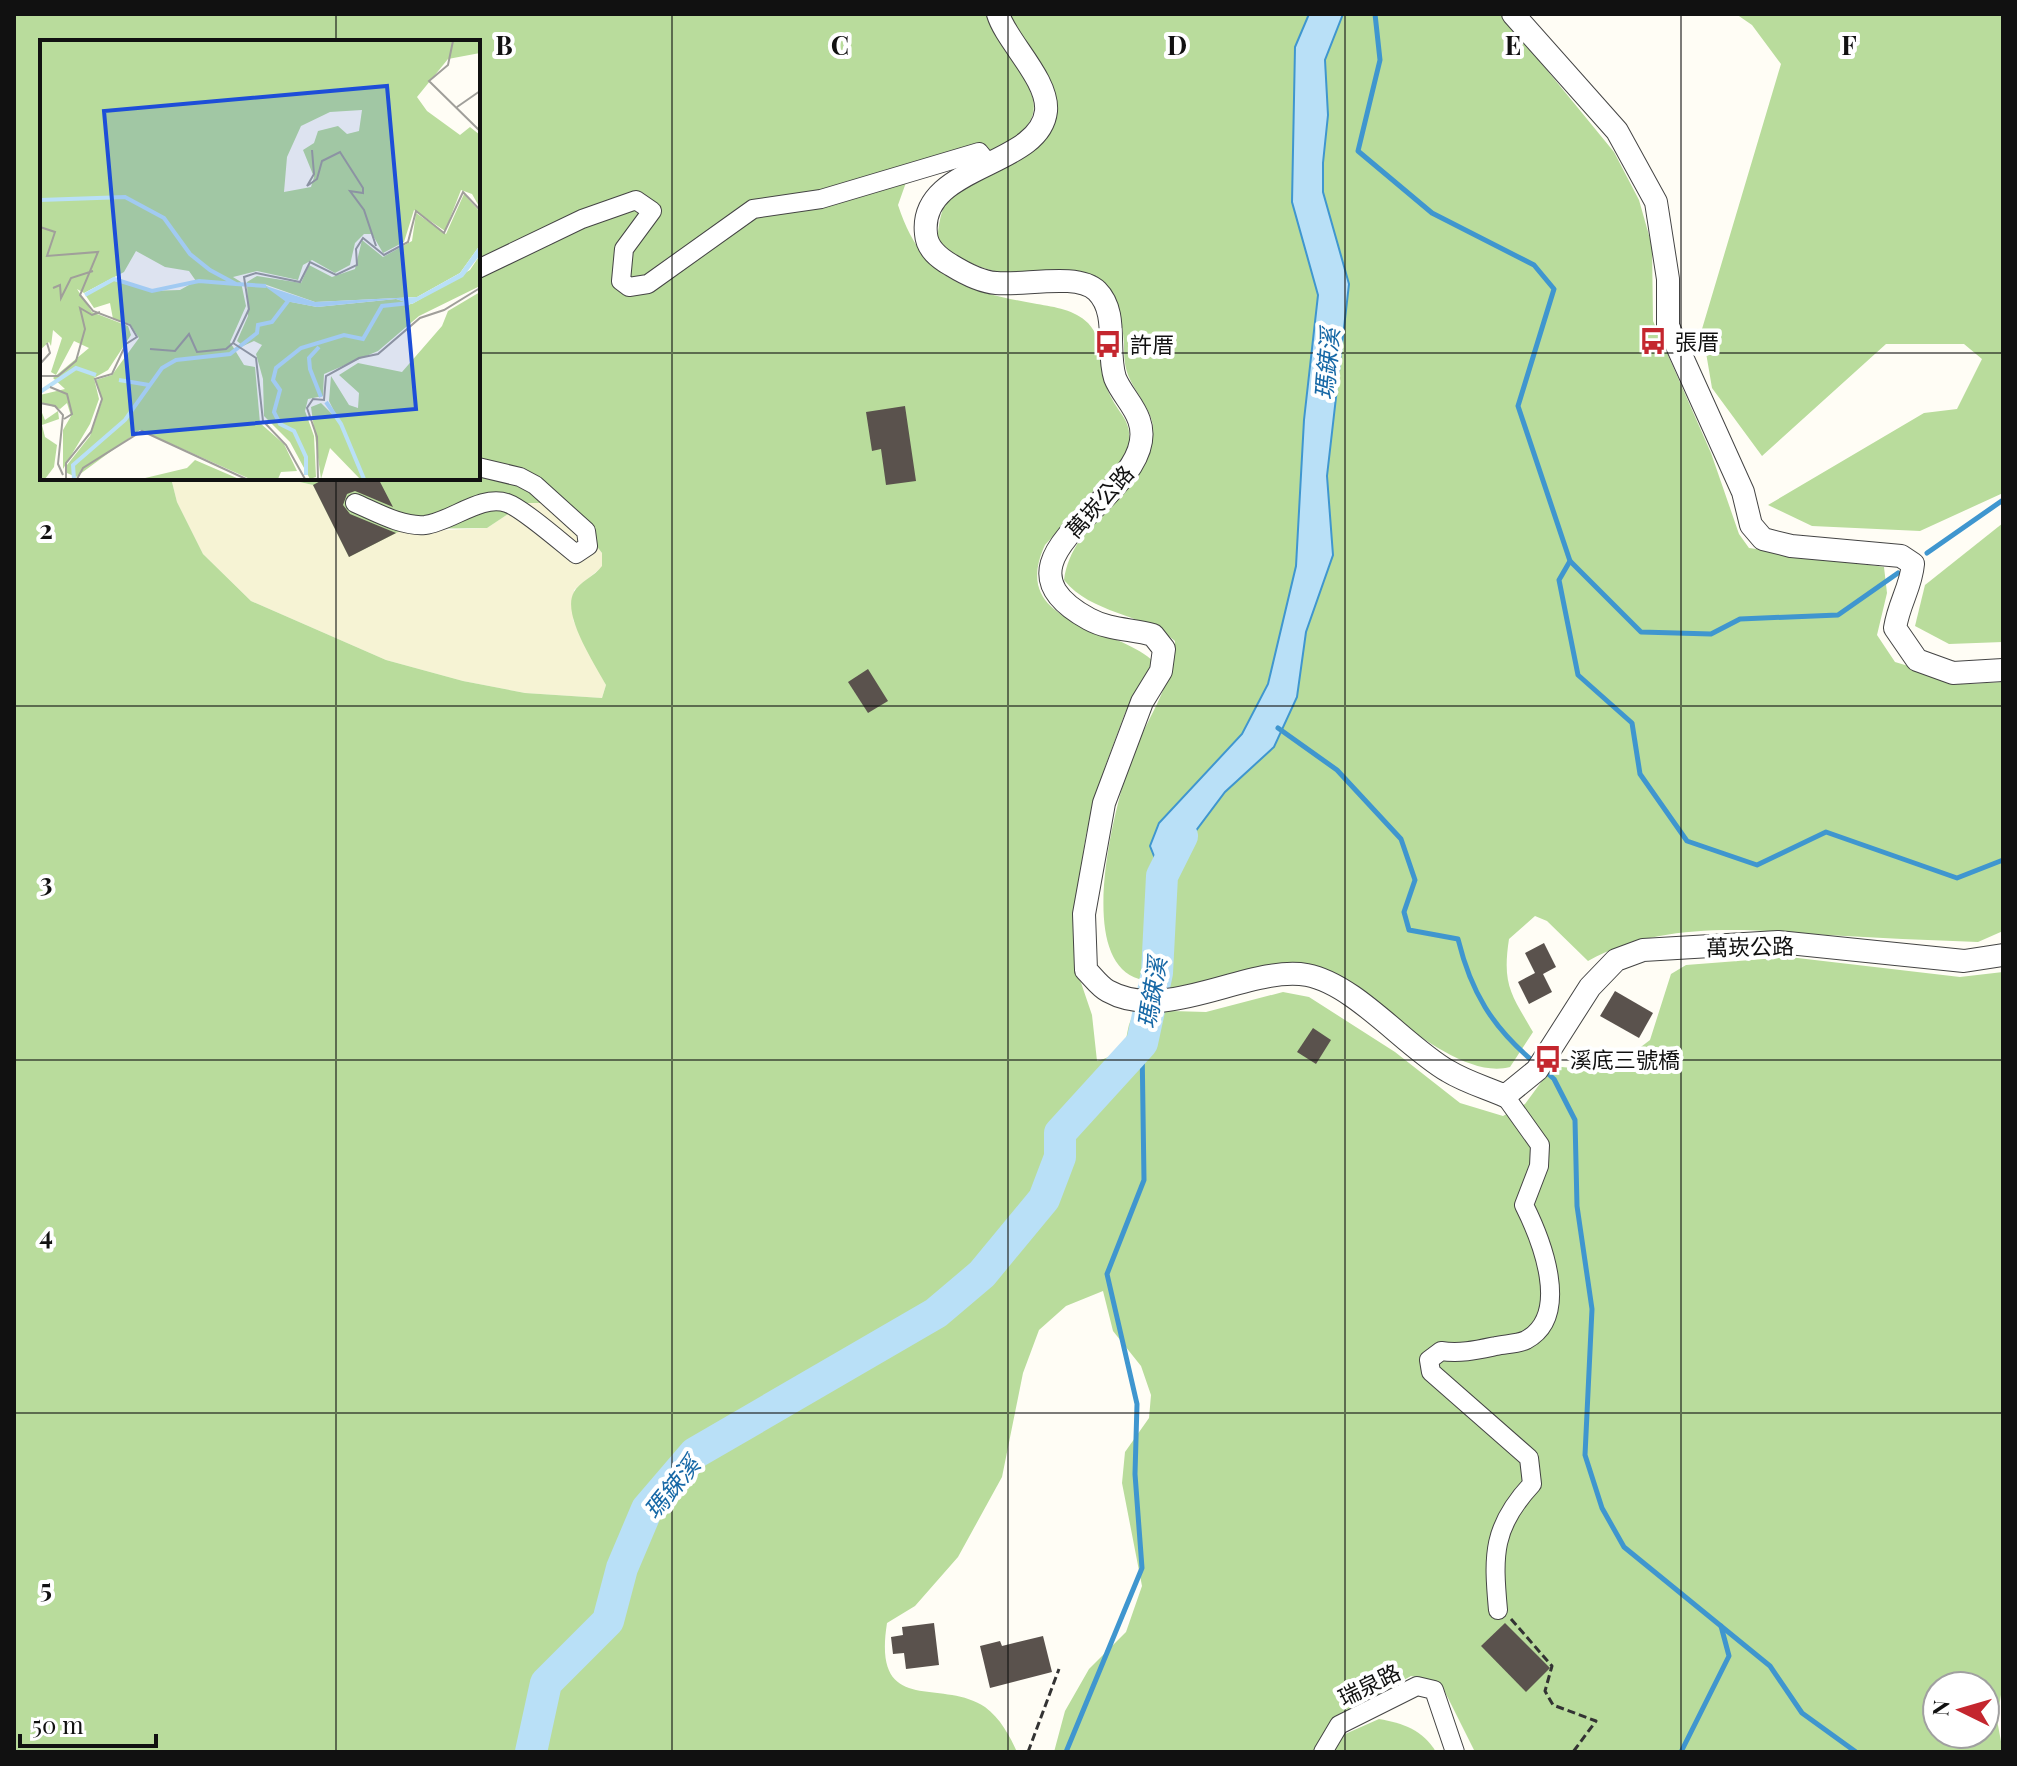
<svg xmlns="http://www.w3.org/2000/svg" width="2017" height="1766" font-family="'Playfair Display','Noto Sans TC',serif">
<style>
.farmland{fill:#f6f3d4}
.forest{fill:#b9dc9c;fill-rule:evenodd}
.water{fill:#b9e0f7;stroke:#3f96cf;stroke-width:2}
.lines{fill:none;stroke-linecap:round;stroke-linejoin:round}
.stream{stroke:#3f96cf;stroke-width:5}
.river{stroke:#b9e0f7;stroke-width:32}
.building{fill:#5a524d}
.minor-casing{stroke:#444;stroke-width:20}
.tertiary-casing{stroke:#444;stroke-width:24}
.path{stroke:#333;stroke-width:3;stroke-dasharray:8 4;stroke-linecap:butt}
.minor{stroke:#fff;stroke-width:18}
.tertiary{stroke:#fff;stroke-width:22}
.grid{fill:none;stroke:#111;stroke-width:2;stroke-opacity:0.55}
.labels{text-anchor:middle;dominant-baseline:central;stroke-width:8;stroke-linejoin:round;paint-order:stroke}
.poi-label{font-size:22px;fill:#111;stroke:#fff;text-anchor:start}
.street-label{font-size:22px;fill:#111;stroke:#fff}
.water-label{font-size:24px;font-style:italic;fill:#1768a6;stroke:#fff}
.inset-river{fill:none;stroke:#b9e0f7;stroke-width:4}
.inset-road{fill:none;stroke:#a09f9a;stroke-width:2}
.view{fill:#1d4ed8;fill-opacity:0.15;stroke:#1d4ed8;stroke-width:4}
.inset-edge{fill:none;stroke:#111;stroke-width:4}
.grid-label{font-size:26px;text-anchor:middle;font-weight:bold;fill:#111;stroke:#fff;stroke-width:8;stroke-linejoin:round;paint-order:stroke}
</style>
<rect width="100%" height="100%" fill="#fffdf5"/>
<polygon class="farmland" points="171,478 282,478 313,485 404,529 427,531 487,528 525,503 544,503 582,527 602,553 602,567 574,590 573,620 606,685 602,698 525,693 463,681 386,660 251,601 203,554 177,502"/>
<g class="forest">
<path d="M14,14H986C996,44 1022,67 1032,96C1049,146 943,168 909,174L898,205C923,281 965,291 1037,304C1055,307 1075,310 1088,323C1106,342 1099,372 1109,393C1121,419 1135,420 1127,454L1045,545C1007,627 1117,625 1154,662L1125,713L1105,767L1086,835L1075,906L1074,962L1092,1015L1097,1061C1140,1049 1118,1029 1138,1010L1206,1012L1283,992L1309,997L1395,1052L1460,1103L1503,1116L1525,1104L1553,1066L1608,1072L1650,1040L1671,974L1686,965L1789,957L1960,977L2003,972V1682L1997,1720L2003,1752H1475L1444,1690L1436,1681L1411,1676L1332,1720L1315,1752H1054L1065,1711L1089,1669L1126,1632L1142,1586L1122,1483L1125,1452L1149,1418L1151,1395L1141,1366L1113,1331L1103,1291L1066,1306L1039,1330L1023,1373L1002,1477L958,1557L915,1606L887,1623C872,1718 940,1677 985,1707C1000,1718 1010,1736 1017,1752H14ZM42,42H478V478H282L313,485L349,557L404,529L487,528L525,503H544L582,527L602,553V566C595,576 579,582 574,592C561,614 595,664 606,685L602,698L525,693L463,681L386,660L251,601L203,554L177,502L171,478H42ZM1937,1686H1985V1734H1937Z"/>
<path d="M1010,14H1309L1295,47L1292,202L1318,295L1304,420L1296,566L1268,684L1242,734L1159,823L1150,846L1162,875L1225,792L1274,747L1297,697L1306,632L1333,555L1327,476L1349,284L1323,192V163L1328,115L1325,60L1343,14H1501L1614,152L1639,200L1652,246L1653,321L1711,453L1739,534L1749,548L1884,567L1887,593L1877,635L1895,662L1968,684L2003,682V931L1978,942C1928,940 1877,938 1826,935C1747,929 1661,921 1588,961L1547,921L1535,916L1509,939C1502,985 1511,994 1533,1032L1510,1067C1456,1081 1385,1001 1333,983C1315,978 1293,966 1275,965C1243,965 1212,986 1181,989C1168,990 1151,983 1139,979C1076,960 1113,816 1127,771C1141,725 1173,690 1175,641C1142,613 1091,614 1064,580C1073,513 1157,490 1153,427C1152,409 1132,389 1127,372C1124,363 1124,351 1124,342C1122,314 1114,297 1096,276C1037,275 983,284 937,240C939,226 940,209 949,199C978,167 1066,159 1053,102C1046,70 1023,44 1010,14Z"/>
<polygon points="1736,14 2003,14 2003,493 1920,531 1812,526 1768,505 1924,413 1957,409 1982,359 1964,344 1886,344 1762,456 1712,388 1702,329 1781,64 1752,25"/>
<polygon points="2003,523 2003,642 1949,644 1915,626 1925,585"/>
<path d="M1379,1719C1403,1723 1423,1730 1436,1752H1334L1343,1735Z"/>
</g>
<polygon class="water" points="1309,14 1343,14 1325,60 1328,115 1323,163 1323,192 1349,284 1327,476 1333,555 1306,632 1297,697 1274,747 1225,792 1162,876 1150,846 1159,823 1242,734 1268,684 1296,566 1304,420 1318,295 1292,202 1295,47"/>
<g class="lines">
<g class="stream">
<polyline points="1375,14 1380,60 1358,151 1432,213 1534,265 1554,289 1518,406 1570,561 1559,580 1578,675 1632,723 1640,774 1687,841 1757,865 1826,832 1957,878 2003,860"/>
<polyline points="1927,553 2003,500"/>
<polyline points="1570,561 1641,632 1711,634 1740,619 1838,615 1898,573"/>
<path d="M1278,728L1337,770L1401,839L1415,880L1404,912L1409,930L1458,939C1471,992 1492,1027 1534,1062"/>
<polyline points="1545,1071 1554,1079 1575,1120 1577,1206 1592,1309 1585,1455 1602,1508 1624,1547 1770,1666 1802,1713 1856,1752"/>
<polyline points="1066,1752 1142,1568 1135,1474 1137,1404 1107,1274 1144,1180 1142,1043"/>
<polyline points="1681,1752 1729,1656 1721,1626"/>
</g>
<polyline class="river" points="531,1752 546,1683 608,1621 622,1568 647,1509 695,1453 936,1313 982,1274 1044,1199 1060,1157 1060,1133 1142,1043 1157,973 1162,876 1182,836"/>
</g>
<g class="building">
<polygon points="905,406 916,481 886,485 881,449 872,451 866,412"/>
<polygon points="326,478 378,478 393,507 355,491 347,494 343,505 350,514 396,533 349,557 313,485"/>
<polygon points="868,669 888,701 868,713 848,682"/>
<polygon points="1544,943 1556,967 1543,974 1552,992 1529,1004 1518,982 1535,973 1525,953"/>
<polygon points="1615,991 1653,1013 1639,1038 1600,1016"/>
<polygon points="1313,1028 1331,1040 1316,1064 1297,1052"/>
<polygon points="934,1623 939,1665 906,1669 904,1653 893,1654 891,1637 903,1635 902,1627"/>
<polygon points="1505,1623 1550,1668 1526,1692 1481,1646"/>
<polygon points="1043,1636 1052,1672 990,1688 980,1646 1000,1641 1002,1646"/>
</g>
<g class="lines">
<g class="minor-casing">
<g id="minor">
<polyline points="478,269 582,219 636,200 652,211 624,249 621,281 629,287 648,284 753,209 821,199 979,152 988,163"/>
<path d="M355,503C376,512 402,527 425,525C451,522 481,494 507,503C522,508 561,542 576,554L588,546L586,531L535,485L520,477L478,467"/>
<path d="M1498,1610C1493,1555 1492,1527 1532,1484L1529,1458L1431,1372L1429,1360L1441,1351C1460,1354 1477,1350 1496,1346C1504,1344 1518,1344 1526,1340C1572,1315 1541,1239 1524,1205L1539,1166L1540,1145L1505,1096"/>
<polyline points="1323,1752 1339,1725 1417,1686 1434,1690 1455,1752"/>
</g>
</g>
<g class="tertiary-casing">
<g id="tertiary">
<path d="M998,14C1006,41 1049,80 1046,111C1040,168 918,164 926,234C927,249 939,258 951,265C964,273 981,282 996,283C1023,286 1078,272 1097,291C1119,313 1106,350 1115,378C1121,393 1134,405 1139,420C1166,494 970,554 1089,619C1109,630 1132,629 1153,635L1164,649L1161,671L1142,702L1104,803L1084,914L1086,970C1093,977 1100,987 1108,991C1167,1024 1248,965 1307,975C1355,984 1406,1047 1448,1071C1466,1082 1487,1088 1505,1096L1537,1070L1590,987L1616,960L1643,950L1778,942L1964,961L2003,955"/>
<path d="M1513,14L1617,131L1656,202L1668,279V326L1743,492L1751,525L1763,539L1791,546L1901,556L1913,564C1911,587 1899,603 1895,628L1917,660L1953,673L2003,670"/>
</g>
</g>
<g class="path">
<polyline points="1511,1619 1552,1666 1545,1691 1553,1705 1596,1721 1573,1752"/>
<polyline points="1028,1752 1059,1669"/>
</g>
<use href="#minor" class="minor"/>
<use href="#tertiary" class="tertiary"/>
</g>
<path class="grid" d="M336,14V42M672,14V1752M1008,14V1752M1345,14V1752M1681,14V1752M14,353H42M478,353H2003M336,478V1752M14,706H2003M14,1060H2003M14,1413H2003"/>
<defs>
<g id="bus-bare" transform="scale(2.16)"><path d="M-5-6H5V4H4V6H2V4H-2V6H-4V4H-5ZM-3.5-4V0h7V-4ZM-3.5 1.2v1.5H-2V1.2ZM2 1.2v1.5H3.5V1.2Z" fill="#c4262e" stroke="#fff" stroke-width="2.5" paint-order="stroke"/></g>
</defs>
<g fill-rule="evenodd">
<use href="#bus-bare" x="1653" y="341"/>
<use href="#bus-bare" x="1108" y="344"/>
<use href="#bus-bare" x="1548" y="1059"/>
</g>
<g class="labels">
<g class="poi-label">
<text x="1675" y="341">張厝</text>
<text x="1130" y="344">許厝</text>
<text x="1570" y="1059">溪底三號橋</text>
</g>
<g class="street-label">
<text transform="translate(1099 501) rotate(-48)">萬崁公路</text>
<text transform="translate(1750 946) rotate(-1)">萬崁公路</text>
<text transform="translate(1369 1684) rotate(-26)">瑞泉路</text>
</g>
<g class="water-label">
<text transform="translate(1326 364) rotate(-85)">瑪鋉溪</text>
<text transform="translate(1151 993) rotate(-81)">瑪鋉溪</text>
<text transform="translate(671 1487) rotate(-51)">瑪鋉溪</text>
</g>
</g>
<g transform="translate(40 40)">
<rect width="440" height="440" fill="#fffdf5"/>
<path d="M0,1H440V13L408,19L377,57L387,71L420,95L430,87L440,95V168L432,154L421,150L405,191L374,170L364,202L343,213L332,194H324L315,203L310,225L295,233L272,220L263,225L258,240L217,231L193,237L201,242L206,266L190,302L204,325L215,327L220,383L244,404L257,431L241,432L238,439H210L100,390L36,437L27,433V425L50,396L62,361L56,340L72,335L99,298L90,284L73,279L70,263L54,268L46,256L72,240L109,251L140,250L156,241L149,231L125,227L96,211L84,232L44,253L37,249L52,272L88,286L91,295L68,330L54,338L59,359L50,384L23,429V390L31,376L27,363L20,369L0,362V355L25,349L13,338L49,308L34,301L16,335L11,332L22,298L13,290L11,306L9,302L0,310ZM322,70L319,91L307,94L298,86L278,91L274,103L263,110L274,137L271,147L244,152L247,117L261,86L290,72ZM424,154L440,172V205L420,233L377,257L275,262L224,244L246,261L277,267L356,259L372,264L430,230L440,215V246L379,276L338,311L284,334L283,356L268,359L265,371L274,396L276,437L270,439L250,402L224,376L223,339L216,314L222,305L214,301L203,306L197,301L208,276L207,242L217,236L261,243L269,225L292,237L315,229L322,200L343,217L372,201L376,173L406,194ZM440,252V439H320L290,408L281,439L271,367L281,363L299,381L289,361L291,336L309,365L318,368L319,353L299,335L318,323L362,332L402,286L408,271ZM0,368L5,380L18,371L19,379L2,385L5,397L17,405L14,427L5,439H0ZM155,420L199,439H101L147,428Z" fill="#b9dc9c" fill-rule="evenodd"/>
<path d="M440,205V215L423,237L372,264L356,259L277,267L245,261L223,245L275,262L377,257L420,233Z" fill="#b9e0f7"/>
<path class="inset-river" d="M0,160L85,157L124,178L150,214L170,230L196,244L226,246M45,255L74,239L112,251L159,241L196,244M279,307L269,318L270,329L281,357M79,340L109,345M0,352L36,328L56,335M286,362L301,384L324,439M266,435V417L254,391L240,384L234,372L240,350L233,340L236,328L261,308L304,295L323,299L342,266L370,263M34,439L33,425L85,380L122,328L136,320L190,314L217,293L218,285L232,282L248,261"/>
<path class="inset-road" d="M413,1L408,25L389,41L440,91M417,67L440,51M272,110L274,134L267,146L277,139L282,121L300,112L323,148V153L310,151L324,170L336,206M0,187L15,192L7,216L58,212L40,255L53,271L90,285L97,297L86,304L72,334L55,339L62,359L51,392L26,423V438M13,248L20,245L21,258L31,238L53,231M110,309L135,311L149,294L157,312L186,309L193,303M0,324L10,313L7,303M0,336H18L36,321L45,289L40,268L52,275L60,272M10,347L27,354L32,374L24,379M0,363L15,366L23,375L18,424L23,435M37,439L43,428L102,391L206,439M265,439L246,405L223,381L216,318L193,303L209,269L204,237L216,233L260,242L270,222L296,235L317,225L316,209L323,198L344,215L368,202L376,171L404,193L423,152L440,170M278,439L277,397L267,368L273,359L284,360L286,336L319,318L338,314L380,278L404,270L440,248"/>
<path class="view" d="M347,46L376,369L93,394L64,71Z"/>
<rect width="440" height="440" class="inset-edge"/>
</g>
<g class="grid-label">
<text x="504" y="55">B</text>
<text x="840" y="55">C</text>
<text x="1177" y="55">D</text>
<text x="1513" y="55">E</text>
<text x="1849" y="55">F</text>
<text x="46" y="539">2</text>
<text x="46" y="892">3</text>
<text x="46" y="1245">4</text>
<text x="46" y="1598">5</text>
</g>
<rect width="2017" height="1766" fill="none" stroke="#111111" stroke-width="32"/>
<g transform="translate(1961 1710) rotate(275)"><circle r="38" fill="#ffffff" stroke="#a0a0a0" stroke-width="2"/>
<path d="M0-6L14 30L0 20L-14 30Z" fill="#c4262e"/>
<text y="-12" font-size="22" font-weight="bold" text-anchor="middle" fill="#111111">N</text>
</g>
<path d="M20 1734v12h136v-12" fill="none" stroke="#111111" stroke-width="4"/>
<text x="32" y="1734" font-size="24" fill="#111111" stroke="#ffffff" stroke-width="6" paint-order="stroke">50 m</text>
</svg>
